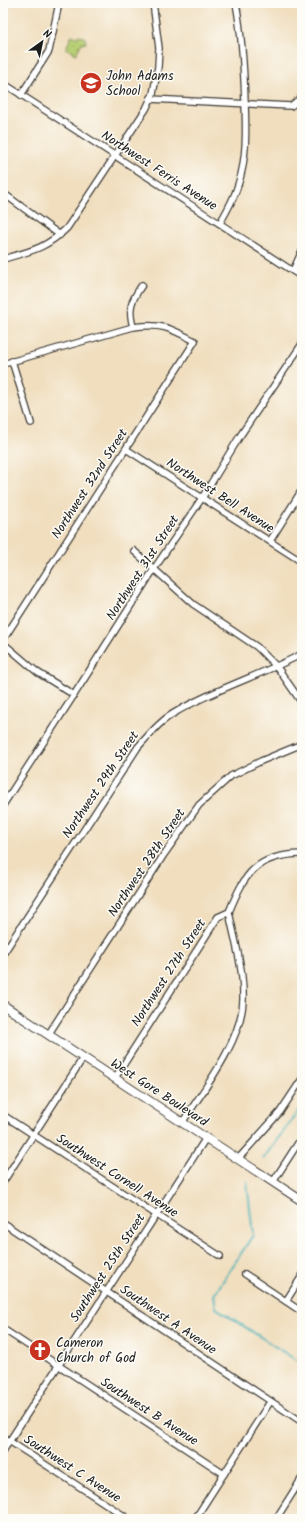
<svg xmlns="http://www.w3.org/2000/svg" width="305" height="1522" font-family="Kalam,sans-serif">
<style>
.park{fill:url(#park-dots);stroke:#6a7648}
.lines{fill:none;stroke-linecap:round;stroke-linejoin:round}
.stream{stroke:#3fb0b7;stroke-width:2}
.street-casing{stroke:#3c3934;stroke-width:8}
.secondary-casing{stroke:#3c3934;stroke-width:10}
.street{stroke:#fff;stroke-width:5.5}
.secondary{stroke:#fff;stroke-width:8}
.labels{text-anchor:middle;dominant-baseline:central;stroke-width:3;stroke-linejoin:round;paint-order:stroke}
.poi-label{font-size:13px;fill:#1c1c1c;stroke:#fdfcf7;text-anchor:start}
.street-label{font-size:13px;fill:#1c1c1c;stroke:#fdfcf7}
</style>
<defs>
<pattern id="park-dots" width="8" height="8" patternUnits="userSpaceOnUse"><rect width="8" height="8" fill="#b8d075"/><path d="M2 2h.1M6 6h.1" fill="none" stroke="#9eb265" stroke-width="1.8" stroke-linecap="round"/></pattern>
</defs>
<rect width="100%" height="100%" fill="#fdfcf7"/>
<filter id="ink" filterUnits="userSpaceOnUse"><feTurbulence type="fractalNoise" baseFrequency=".025" numOctaves="2"/><feDisplacementMap in="SourceGraphic" scale="8" xChannelSelector="R" yChannelSelector="G"/><feConvolveMatrix kernelMatrix="1 2 1 2 8 2 1 2 1" color-interpolation-filters="sRGB"/></filter>
<filter id="wash" filterUnits="userSpaceOnUse"><feTurbulence type="fractalNoise" baseFrequency=".012" numOctaves="4" result="noise"/><feDisplacementMap in="SourceGraphic" scale="16" xChannelSelector="R" yChannelSelector="G"/><feGaussianBlur stdDeviation="0.9" result="paint"/><feColorMatrix in="noise" values="0 0 0 0 0 0 0 0 0 0 0 0 0 0 0 0 0 1.4 0 .05"/><feComposite in="paint" operator="in"/></filter>
<g filter="url(#wash)">
<rect width="100%" height="100%" fill="#f0debe"/>
<polygon class="park" points="72,35 76,37 79,35 85,38 86,43 81,44 76,54 66,48"/>
<g class="lines">
<g class="stream">
<polyline points="263,1159 302,1106"/>
<polyline points="247,1182 253,1235 214,1295 216,1308 302,1364"/>
</g>
</g>
</g>
<g filter="url(#ink)">
<g class="lines">
<g class="street-casing">
<g id="street">
<polyline points="3,83 302,277"/>
<polyline points="21,95 49,51 59,3"/>
<polyline points="150,99 291,106 302,97"/>
<polyline points="3,193 60,235"/>
<path d="M220,223C227,211 234,199 238,185C247,159 246,130 245,103C244,70 242,36 236,3"/>
<path d="M3,259C31,251 45,249 67,228L146,109L153,94L158,67L159,48L153,3"/>
<polyline points="293,271 302,251"/>
<path d="M133,327C128,308 131,301 142,285"/>
<polyline points="12,361 31,423"/>
<path d="M3,364L133,327C162,323 170,328 195,341L3,640"/>
<polyline points="126,449 302,562"/>
<polyline points="270,541 302,490"/>
<polyline points="134,551 193,604 257,647 277,667 302,703"/>
<polyline points="3,643 37,672 74,695"/>
<polyline points="3,805 74,695 154,569 202,498 240,436 302,344"/>
<path d="M3,954L138,747C148,736 158,723 171,715C212,690 259,676 302,654"/>
<polyline points="48,1035 163,856 199,805 231,776 261,761 302,744"/>
<path d="M115,1078L218,917L229,912C245,873 256,855 302,854"/>
<polyline points="3,1115 220,1256"/>
<path d="M182,1123C204,1089 242,1041 243,1000C244,971 235,941 229,912"/>
<polyline points="238,1159 280,1112 302,1079"/>
<polyline points="3,1182 83,1058"/>
<polyline points="273,1182 302,1137"/>
<polyline points="3,1223 302,1422"/>
<polyline points="245,1274 302,1312"/>
<polyline points="286,1301 302,1276"/>
<polyline points="3,1329 224,1474"/>
<polyline points="3,1437 129,1519"/>
<polyline points="3,1451 206,1138"/>
<polyline points="195,1519 270,1402"/>
<polyline points="276,1519 302,1478"/>
</g>
</g>
<g class="secondary-casing">
<polyline id="secondary" points="3,1005 302,1201"/>
</g>
<use href="#street" class="street"/>
<use href="#secondary" class="secondary"/>
</g>
</g>
<defs>
<g id="school-disc" transform="scale(1.15)"><circle r="9.5" fill="#c8321e" stroke="#fdfcf7"/><path d="M0-5L7-2L0 1L-7-2ZM-4 1L0 2.5L4 1V4Q0 6-4 4Z" fill="#fff"/></g>
<g id="church-disc" transform="scale(1.15)"><circle r="9.5" fill="#c8321e" stroke="#fdfcf7"/><path d="M-1.2-6h2.4v3.5h3.3v2.4h-3.3V6h-2.4V-.1h-3.3v-2.4h3.3Z" fill="#fff"/></g>
</defs>
<g fill-rule="evenodd">
<use href="#school-disc" x="91" y="83"/>
<use href="#church-disc" x="40" y="1350"/>
</g>
<g class="labels">
<g class="poi-label">
<text x="106" y="76">John Adams<tspan x="106" dy="15">School</tspan></text>
<text x="56" y="1343">Cameron<tspan x="56" dy="15">Church of God</tspan></text>
</g>
<g class="street-label">
<text transform="translate(159 171) rotate(33)">Northwest Ferris Avenue</text>
<text transform="translate(90 484) rotate(-57)">Northwest 32nd Street</text>
<text transform="translate(220 496) rotate(33)">Northwest Bell Avenue</text>
<text transform="translate(143 568) rotate(-57)">Northwest 31st Street</text>
<text transform="translate(101 785) rotate(-56)">Northwest 29th Street</text>
<text transform="translate(147 863) rotate(-56)">Northwest 28th Street</text>
<text transform="translate(169 973) rotate(-57)">Northwest 27th Street</text>
<text transform="translate(159 1093) rotate(33)">West Gore Boulevard</text>
<text transform="translate(117 1176) rotate(33)">Southwest Cornell Avenue</text>
<text transform="translate(108 1268) rotate(-57)">Southwest 25th Street</text>
<text transform="translate(168 1320) rotate(34)">Southwest A Avenue</text>
<text transform="translate(149 1412) rotate(33)">Southwest B Avenue</text>
<text transform="translate(72 1469) rotate(33)">Southwest C Avenue</text>
</g>
</g>
<rect width="305" height="1522" fill="none" stroke="#fdfcf7" stroke-width="16"/>
<g transform="translate(42 42) rotate(33)" stroke="#fdfcf7" stroke-width="3" paint-order="stroke">
<path d="M0-3L7 15L0 10L-7 15Z" fill="#1c1c1c"/>
<text y="-6" font-size="11" font-weight="bold" text-anchor="middle" fill="#1c1c1c">N</text>
</g>
</svg>
